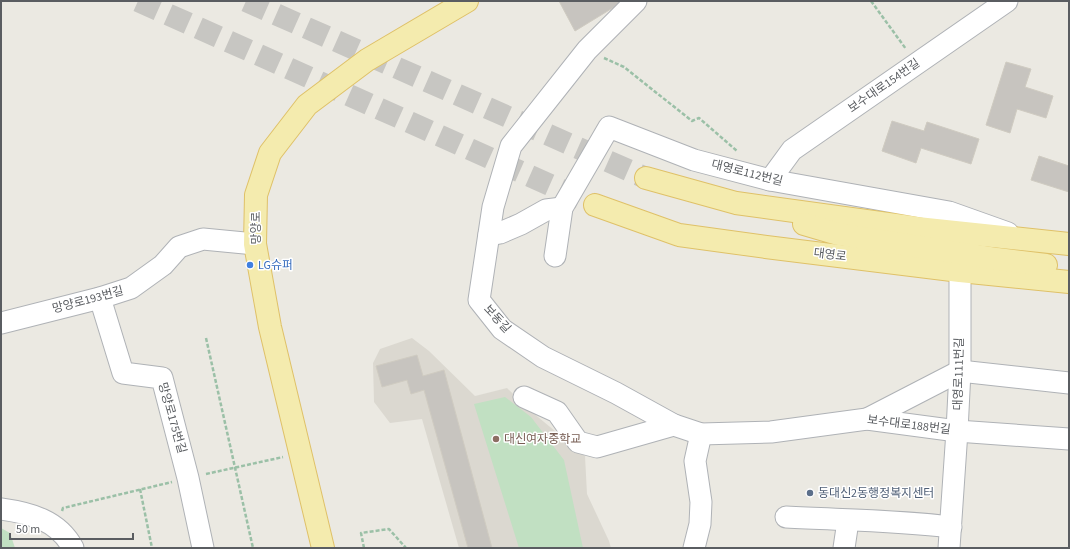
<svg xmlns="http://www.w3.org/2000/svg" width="1070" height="549" font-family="'Source Sans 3','Noto Sans KR',sans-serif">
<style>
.education{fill:#dbd8d0}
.green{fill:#c1e0c2}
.building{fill:#c7c4bf;stroke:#cfcbc1}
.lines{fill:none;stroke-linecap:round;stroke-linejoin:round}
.major-tunnel{stroke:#c7c6c2;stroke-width:22;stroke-dasharray:22 11;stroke-linecap:butt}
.minor-casing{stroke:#afb2b6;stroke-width:23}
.major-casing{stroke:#dfc168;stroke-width:24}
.path{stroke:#9bc0a7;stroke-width:2.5;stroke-dasharray:4 2;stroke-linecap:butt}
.minor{stroke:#fff;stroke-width:21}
.major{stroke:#f4ebae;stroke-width:22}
.shop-dot{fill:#3f7fe0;stroke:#fff;stroke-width:1.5}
.education-dot{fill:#8d6e63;stroke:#fff;stroke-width:1.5}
.service-dot{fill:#5c6f8a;stroke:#fff;stroke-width:1.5}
.labels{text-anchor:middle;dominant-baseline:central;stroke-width:3;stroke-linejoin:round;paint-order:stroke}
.street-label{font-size:12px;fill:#5a5d61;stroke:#fff}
.shop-label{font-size:12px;fill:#366cbe;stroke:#fff;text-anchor:start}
.education-label{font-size:12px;fill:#785e54;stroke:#fff;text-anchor:start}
.service-label{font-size:12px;fill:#4e5e75;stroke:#fff;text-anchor:start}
</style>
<rect width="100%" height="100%" fill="#ebe9e2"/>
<polygon class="education" points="412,338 429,351 475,396 507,388 532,412 585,456 587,494 609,541 611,548 459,548 422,419 390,423 374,402 373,363 380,349"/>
<g class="green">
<polygon points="505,397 531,417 564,460 583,548 519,548 474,404"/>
<polygon points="1,528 10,533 15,548 1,548"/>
</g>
<g class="building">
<polygon points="559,1 624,1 575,31"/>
<polygon points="1006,62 1031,69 1025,87 1053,96 1046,118 1017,109 1010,133 986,125"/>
<polygon points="892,121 924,131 927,122 979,139 971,164 921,148 916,163 882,151"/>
<polygon points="1039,156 1069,166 1069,192 1031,180"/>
<polygon points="417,355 423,376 444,370 492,548 468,548 424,390 411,394 407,380 382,387 376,366"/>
</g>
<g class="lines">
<g class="major-tunnel">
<polyline points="138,1 595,205"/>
<polyline points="246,1 646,178"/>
</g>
<g class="minor-casing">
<g id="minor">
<polyline points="636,1 587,50 511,146 493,207 479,300 502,329 543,357 616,393 674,425 701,434 771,432 867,419 957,431 1069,439"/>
<polyline points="770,180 792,150 1007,1"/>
<polyline points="489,235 500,233 521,224 546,210 562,208"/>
<polyline points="555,256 562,208 609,127 694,160 770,180 949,212 1008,233"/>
<polyline points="100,298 123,373 162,378 188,478 203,548"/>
<polyline points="1,323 100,298 131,288 163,265 179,247 203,239 255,244"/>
<polyline points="524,397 557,412 578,442 597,447 674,425"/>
<polyline points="867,419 960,371 1069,383"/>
<path d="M1,509C30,513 58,520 73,548"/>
<path d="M786,517C841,520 896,520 951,527"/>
<polyline points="694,548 700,524 701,502 695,461 701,434"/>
<polyline points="844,548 848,521"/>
<polyline points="949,548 957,431 960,371 960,271"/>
</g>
</g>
<g class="major-casing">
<g id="major">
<polyline points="646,178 736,203 917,228 1069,244"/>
<polyline points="595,205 679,235 766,247 960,271 1069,282"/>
<polyline points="804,224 838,234 997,259 1046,265"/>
<polyline points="323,548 270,327 255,244 256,195 270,153 307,105 367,60 467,1"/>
</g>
</g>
<g class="path">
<polyline points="871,1 906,49"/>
<polyline points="604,58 624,67 692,121 699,118 737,151"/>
<polyline points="206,338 253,548"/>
<polyline points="206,474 283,457"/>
<polyline points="140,489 152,548"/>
<polyline points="62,511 63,508 172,482"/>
<polyline points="364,548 361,533 389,529 406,548"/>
</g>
<use href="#minor" class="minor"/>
<use href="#major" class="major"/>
</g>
<circle class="shop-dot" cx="250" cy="265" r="4"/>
<circle class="education-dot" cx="496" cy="439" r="4"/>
<circle class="service-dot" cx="810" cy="493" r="4"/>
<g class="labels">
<g class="street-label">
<text transform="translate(884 86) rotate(-35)">보수대로154번길</text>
<text transform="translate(747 173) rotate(14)">대영로112번길</text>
<text transform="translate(256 228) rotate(-90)">망양로</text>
<text transform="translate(830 255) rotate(7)">대영로</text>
<text transform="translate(88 300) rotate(-15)">망양로193번길</text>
<text transform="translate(497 319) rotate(47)">보동길</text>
<text transform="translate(959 374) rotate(-89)">대영로111번길</text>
<text transform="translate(172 418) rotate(74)">망양로175번길</text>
<text transform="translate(909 425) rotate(7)">보수대로188번길</text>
</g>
<g class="shop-label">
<text x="258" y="265">LG슈퍼</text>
</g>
<g class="education-label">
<text x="504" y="439">대신여자중학교</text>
</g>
<g class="service-label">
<text x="818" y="493">동대신2동행정복지센터</text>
</g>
</g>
<rect width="1070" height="549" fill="none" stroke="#5a5d61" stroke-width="4"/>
<path d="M10 533v6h123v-6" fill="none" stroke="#5a5d61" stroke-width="2"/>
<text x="16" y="533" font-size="12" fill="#5a5d61" stroke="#ffffff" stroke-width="3" paint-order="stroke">50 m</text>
</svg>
